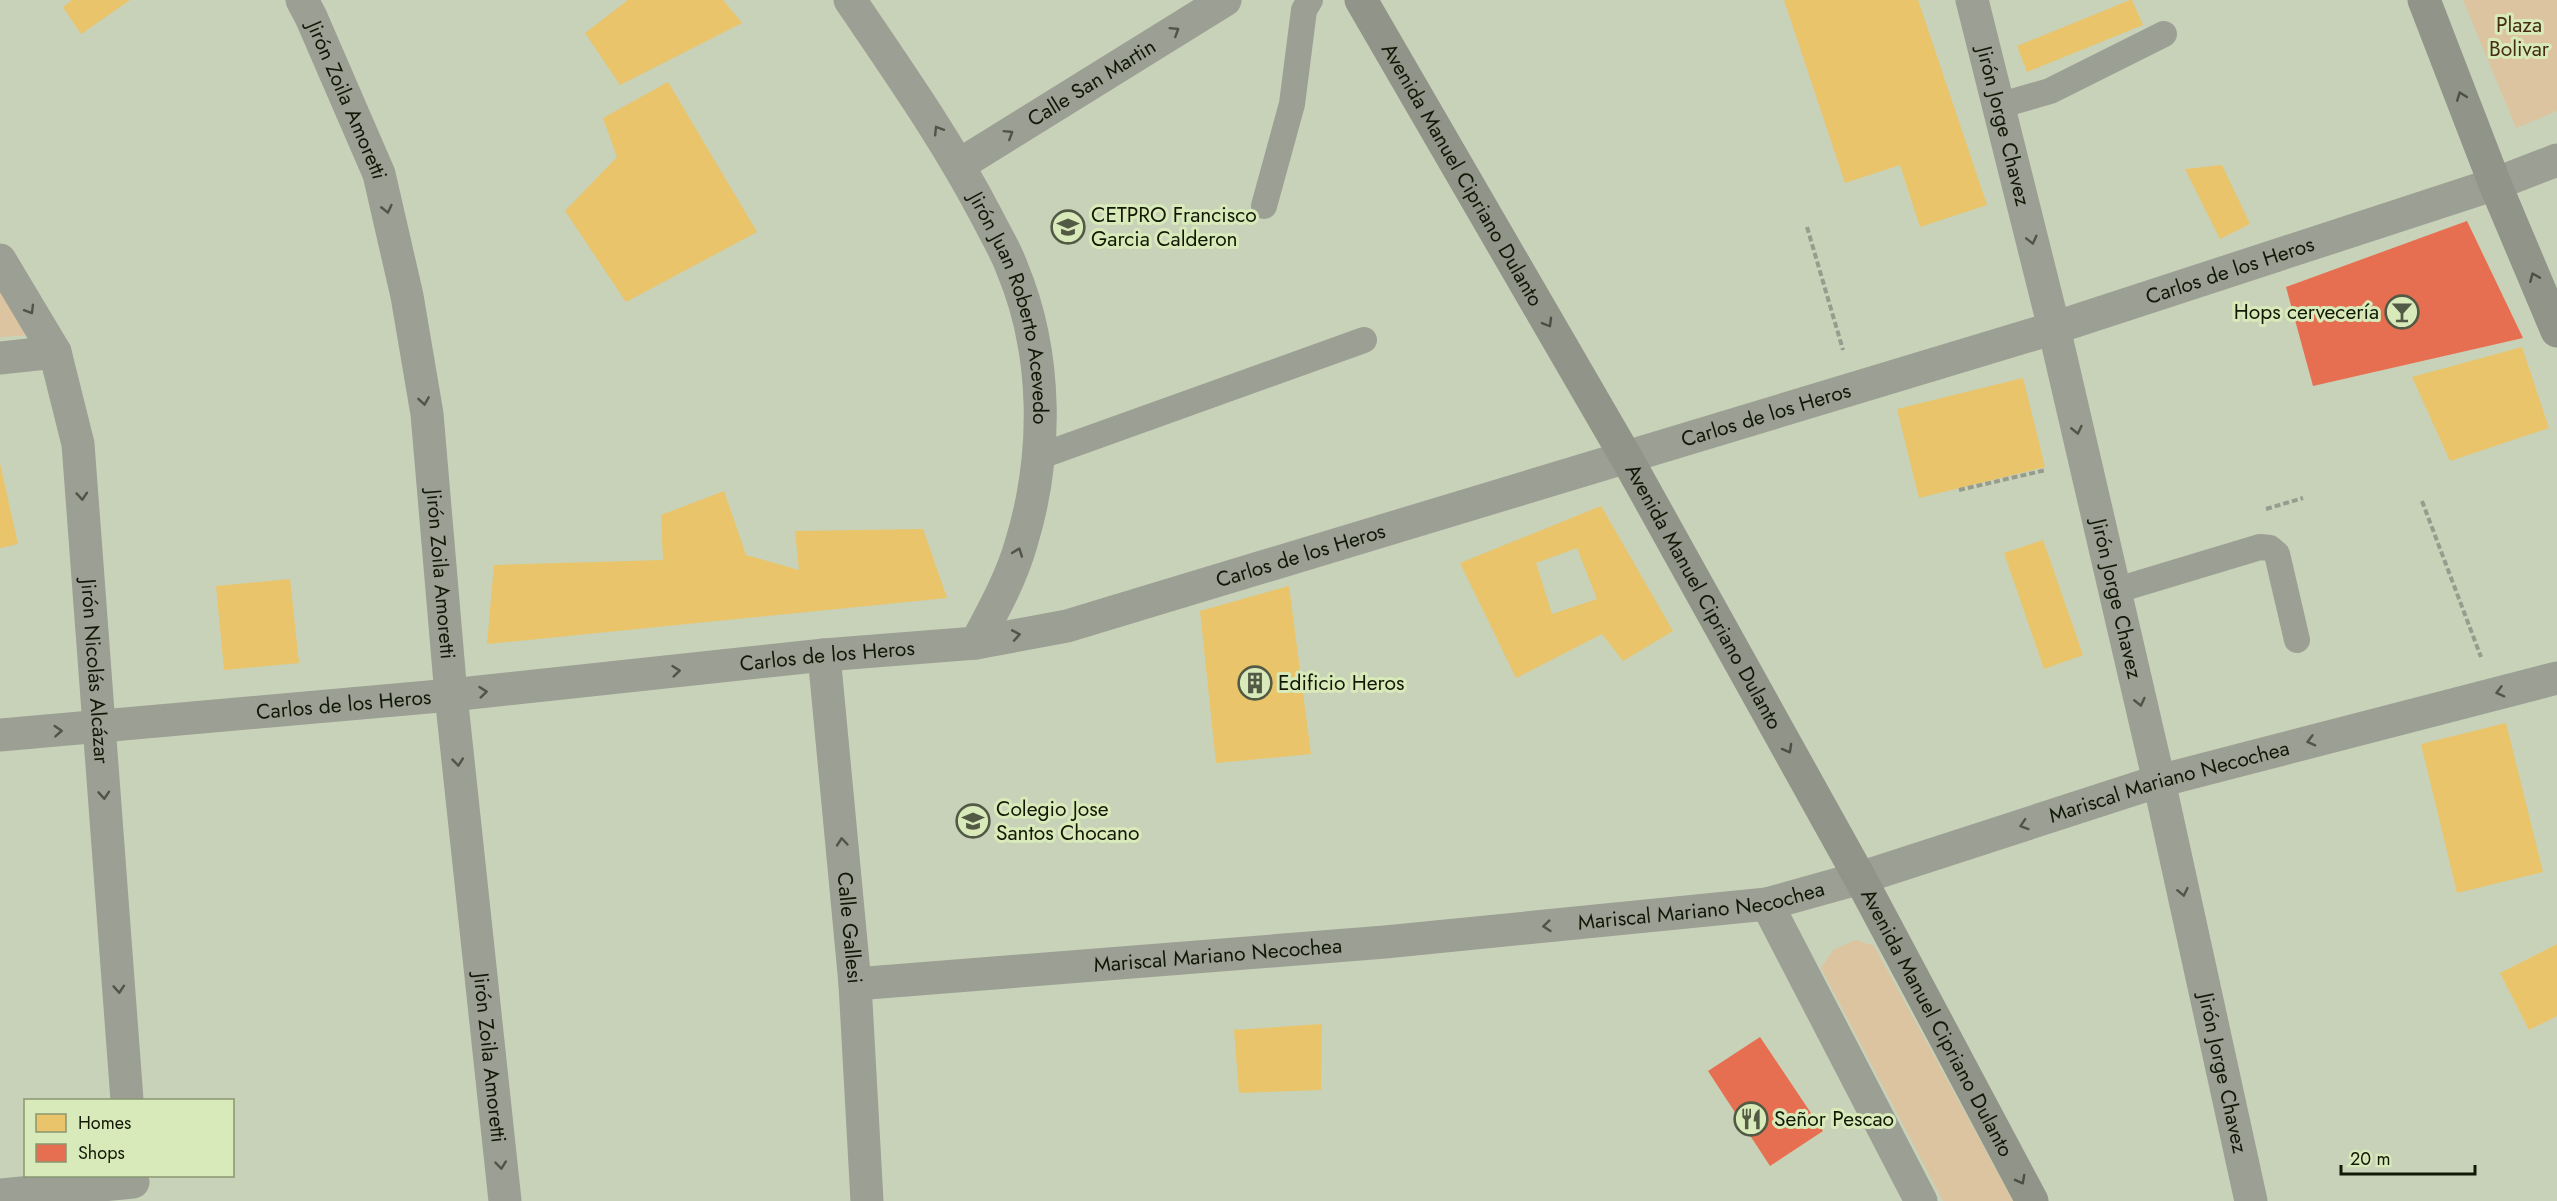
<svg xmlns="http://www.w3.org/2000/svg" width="2557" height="1201" font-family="Jost,sans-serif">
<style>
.green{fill:#dbc49f}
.homes{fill:#e9c46a;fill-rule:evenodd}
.shops{fill:#e76f51}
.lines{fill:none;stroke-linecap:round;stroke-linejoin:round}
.path{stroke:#979c8e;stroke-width:4;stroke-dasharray:6 3;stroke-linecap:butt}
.lane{stroke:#9b9f94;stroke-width:26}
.street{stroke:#9b9f94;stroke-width:33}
.secondary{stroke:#909489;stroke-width:33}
.oneway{stroke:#505546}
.oneway2{stroke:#4b5041}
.labels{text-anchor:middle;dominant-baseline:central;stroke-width:6;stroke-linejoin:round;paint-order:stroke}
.park-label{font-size:21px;fill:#442b11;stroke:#d8eab9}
.street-label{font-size:21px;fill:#121806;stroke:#d8eab9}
.poi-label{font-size:21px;fill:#121806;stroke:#d8eab9;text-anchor:start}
</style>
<rect width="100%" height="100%" fill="#c8d2b8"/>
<g class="green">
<polygon points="2463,0 2557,0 2557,111 2516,128"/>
<polygon points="0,284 31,335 0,337"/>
<polygon points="1856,940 1874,946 2013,1201 1943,1201 1821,968 1833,950"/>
</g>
<g class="homes">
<polygon points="72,0 130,0 81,34 63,7"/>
<polygon points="628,0 723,0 742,23 620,85 585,33"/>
<polygon points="1784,0 1918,0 1987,205 1920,227 1900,165 1845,183"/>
<polygon points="2130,0 2132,0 2143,25 2027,72 2017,46"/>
<polygon points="668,82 757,232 626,302 565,211 617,157 603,118"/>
<polygon points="2222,165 2250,224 2220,239 2185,169"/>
<polygon points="2522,347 2549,428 2450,461 2412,377"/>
<polygon points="2023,378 2045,467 1919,498 1897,409"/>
<polygon points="0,464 18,544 0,548"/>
<polygon points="724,491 746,555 799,570 795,531 923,529 947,598 487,644 494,565 663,560 661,515"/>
<path d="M1601,506L1673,631L1623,661L1602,634L1516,678L1460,563ZM1577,548L1597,599L1552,614L1536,563Z"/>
<polygon points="2043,540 2083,655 2044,669 2004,553"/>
<polygon points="290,579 299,663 224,670 216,586"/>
<polygon points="1289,586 1311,754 1216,763 1200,611"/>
<polygon points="2506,723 2543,872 2457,893 2421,744"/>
<polygon points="2557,944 2557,1016 2529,1030 2500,973"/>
<polygon points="1322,1024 1321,1090 1239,1093 1234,1030"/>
</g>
<g class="shops">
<polygon points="2467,221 2523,338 2313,386 2286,287"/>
<polygon points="1760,1037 1823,1131 1770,1166 1708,1071"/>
</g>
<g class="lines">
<g class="path">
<polyline points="1807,227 1843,350"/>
<polyline points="1959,490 2046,470"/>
<polyline points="2422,501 2481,657"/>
<polyline points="2266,509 2303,498"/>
</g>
<g class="lane">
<polyline points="1998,106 2050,91 2164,34"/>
<polyline points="1264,206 1292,104 1304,10 1310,0"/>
<polyline points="1038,457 1364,340"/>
<polyline points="2114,591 2260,547 2270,548 2277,554 2297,640"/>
</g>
<g class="street">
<path id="s1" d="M302,0L311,17L379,174L407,296L427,414L451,695L505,1201"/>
<path id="s2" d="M850,0C899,72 948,142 988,219C996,235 1006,251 1012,268C1048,354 1048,456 1021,544C1011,579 993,611 976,643"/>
<path id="s3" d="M1972,0L2054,328L2159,781L2251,1201"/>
<path id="s4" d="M959,165L1225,0"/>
<path id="s5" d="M0,260L55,352L78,444L127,1100"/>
<polyline points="0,358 55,352"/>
<path id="s6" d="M824,655L855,984L867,1201"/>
<path id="s7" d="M0,735L451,695L824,655L976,643L1067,626L2054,328L2495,184L2557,160"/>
<polyline points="1767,904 1921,1201"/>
<path id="s8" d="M855,984L1385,942L1767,904L1860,878L2159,781L2557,678"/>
<polyline points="0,1195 133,1182"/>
</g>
<g class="secondary">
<path id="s9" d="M1361,0L1626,457L1860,878L2032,1201"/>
<polyline points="2424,0 2495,184 2557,331"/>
</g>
</g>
<defs><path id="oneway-chevron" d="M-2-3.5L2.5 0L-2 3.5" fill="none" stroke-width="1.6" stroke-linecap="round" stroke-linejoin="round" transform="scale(1.5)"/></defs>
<g class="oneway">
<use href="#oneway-chevron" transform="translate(1175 31) rotate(-32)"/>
<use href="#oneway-chevron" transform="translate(938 130) rotate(-122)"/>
<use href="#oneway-chevron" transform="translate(1009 134) rotate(-32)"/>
<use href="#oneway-chevron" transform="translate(387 209) rotate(77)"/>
<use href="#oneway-chevron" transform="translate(2032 240) rotate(76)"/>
<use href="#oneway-chevron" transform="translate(30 310) rotate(59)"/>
<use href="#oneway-chevron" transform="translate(424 401) rotate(81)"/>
<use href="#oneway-chevron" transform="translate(2077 430) rotate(77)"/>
<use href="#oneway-chevron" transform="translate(82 496) rotate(86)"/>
<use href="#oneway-chevron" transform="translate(1018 552) rotate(-70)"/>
<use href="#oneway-chevron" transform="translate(1016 635) rotate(-10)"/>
<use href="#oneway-chevron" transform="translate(676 671) rotate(-6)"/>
<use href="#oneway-chevron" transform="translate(483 692) rotate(-6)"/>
<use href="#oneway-chevron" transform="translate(2500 692) rotate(165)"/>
<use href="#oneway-chevron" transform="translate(2140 702) rotate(77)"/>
<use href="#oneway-chevron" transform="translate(58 731) rotate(-4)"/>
<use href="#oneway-chevron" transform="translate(2311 741) rotate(165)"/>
<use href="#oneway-chevron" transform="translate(458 762) rotate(84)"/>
<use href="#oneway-chevron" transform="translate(104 795) rotate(86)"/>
<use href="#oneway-chevron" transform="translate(2024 825) rotate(162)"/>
<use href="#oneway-chevron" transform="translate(842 842) rotate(-95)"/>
<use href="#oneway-chevron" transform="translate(2183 892) rotate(78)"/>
<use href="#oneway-chevron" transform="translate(1547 926) rotate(174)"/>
<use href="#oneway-chevron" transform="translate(119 989) rotate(86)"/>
<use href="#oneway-chevron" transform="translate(501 1165) rotate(84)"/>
</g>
<g class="oneway2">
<use href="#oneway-chevron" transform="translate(2461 96) rotate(-111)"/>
<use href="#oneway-chevron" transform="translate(2534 277) rotate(-113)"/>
<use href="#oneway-chevron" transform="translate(1548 323) rotate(60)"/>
<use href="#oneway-chevron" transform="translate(1788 749) rotate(61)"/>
<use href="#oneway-chevron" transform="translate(2021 1180) rotate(62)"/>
</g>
<defs>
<g id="university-ring" transform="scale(1.725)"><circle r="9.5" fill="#d8eab9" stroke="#525944" stroke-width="1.5"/><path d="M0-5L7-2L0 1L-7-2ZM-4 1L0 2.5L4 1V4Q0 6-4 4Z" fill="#525944"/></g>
<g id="bar-ring" transform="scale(1.725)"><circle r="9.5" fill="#d8eab9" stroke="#525944" stroke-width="1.5"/><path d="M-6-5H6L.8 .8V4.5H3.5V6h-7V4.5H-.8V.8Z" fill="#525944"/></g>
<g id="building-ring" transform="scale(1.725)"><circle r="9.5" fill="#d8eab9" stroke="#525944" stroke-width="1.5"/><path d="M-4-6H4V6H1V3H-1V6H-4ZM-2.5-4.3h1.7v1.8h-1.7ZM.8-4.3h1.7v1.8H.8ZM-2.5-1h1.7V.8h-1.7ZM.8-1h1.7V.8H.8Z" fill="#525944"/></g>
<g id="school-ring" transform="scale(1.725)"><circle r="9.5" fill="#d8eab9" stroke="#525944" stroke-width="1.5"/><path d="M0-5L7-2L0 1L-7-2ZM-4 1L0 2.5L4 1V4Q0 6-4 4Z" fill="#525944"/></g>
<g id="restaurant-ring" transform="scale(1.725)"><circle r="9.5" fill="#d8eab9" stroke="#525944" stroke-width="1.5"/><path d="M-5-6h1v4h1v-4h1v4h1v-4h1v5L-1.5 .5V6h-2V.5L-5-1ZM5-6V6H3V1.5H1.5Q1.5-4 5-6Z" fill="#525944"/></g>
</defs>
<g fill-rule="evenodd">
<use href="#university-ring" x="1068" y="227"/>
<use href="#bar-ring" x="2402" y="312"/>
<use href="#building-ring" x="1255" y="683"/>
<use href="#school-ring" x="973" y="821"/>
<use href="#restaurant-ring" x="1751" y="1119"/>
</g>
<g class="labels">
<g class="park-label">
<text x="2519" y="25">Plaza<tspan x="2519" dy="24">Bolivar</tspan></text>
</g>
<g class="street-label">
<text stroke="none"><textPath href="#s4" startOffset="156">Calle San Martin</textPath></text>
<text stroke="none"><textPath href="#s1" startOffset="110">Jirón Zoila Amoretti</textPath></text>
<text stroke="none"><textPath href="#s3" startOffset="130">Jirón Jorge Chavez</textPath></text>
<text stroke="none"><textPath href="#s9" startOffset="202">Avenida Manuel Cipriano Dulanto</textPath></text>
<text stroke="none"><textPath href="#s7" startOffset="2289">Carlos de los Heros</textPath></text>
<text stroke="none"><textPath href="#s2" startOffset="352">Jirón Juan Roberto Acevedo</textPath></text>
<text stroke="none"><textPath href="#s7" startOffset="1803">Carlos de los Heros</textPath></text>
<text stroke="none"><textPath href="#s7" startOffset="1317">Carlos de los Heros</textPath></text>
<text stroke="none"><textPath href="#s1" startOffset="596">Jirón Zoila Amoretti</textPath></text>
<text stroke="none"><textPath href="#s9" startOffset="688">Avenida Manuel Cipriano Dulanto</textPath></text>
<text stroke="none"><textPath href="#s3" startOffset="616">Jirón Jorge Chavez</textPath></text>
<text stroke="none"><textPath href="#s7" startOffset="831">Carlos de los Heros</textPath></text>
<text stroke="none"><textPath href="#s5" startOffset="430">Jirón Nicolás Alcázar</textPath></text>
<text stroke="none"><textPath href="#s7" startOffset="345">Carlos de los Heros</textPath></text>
<text stroke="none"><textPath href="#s8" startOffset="1336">Mariscal Mariano Necochea</textPath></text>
<text stroke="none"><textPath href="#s8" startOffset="850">Mariscal Mariano Necochea</textPath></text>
<text stroke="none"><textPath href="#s6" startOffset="274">Calle Gallesi</textPath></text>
<text stroke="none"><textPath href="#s8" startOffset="364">Mariscal Mariano Necochea</textPath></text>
<text stroke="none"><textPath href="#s9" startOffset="1174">Avenida Manuel Cipriano Dulanto</textPath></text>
<text stroke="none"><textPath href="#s1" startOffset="1082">Jirón Zoila Amoretti</textPath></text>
<text stroke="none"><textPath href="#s3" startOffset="1102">Jirón Jorge Chavez</textPath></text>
</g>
<g class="poi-label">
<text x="1091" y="215">CETPRO Francisco<tspan x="1091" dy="24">Garcia Calderon</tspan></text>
<text x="2379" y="312" text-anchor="end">Hops cervecería</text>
<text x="1278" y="683">Edificio Heros</text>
<text x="996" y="809">Colegio Jose<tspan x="996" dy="24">Santos Chocano</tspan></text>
<text x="1774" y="1119">Señor Pescao</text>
</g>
</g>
<rect x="24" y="1099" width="210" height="78" fill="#d8eab9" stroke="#899671" stroke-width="1.5"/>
<rect x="36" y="1114" width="30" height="18" fill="#e9c46a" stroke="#899671" stroke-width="1.5"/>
<text x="78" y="1129" font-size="18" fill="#121806">Homes</text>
<rect x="36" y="1144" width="30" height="18" fill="#e76f51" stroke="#899671" stroke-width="1.5"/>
<text x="78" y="1159" font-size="18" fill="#121806">Shops</text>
<path d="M2341 1165v9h134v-9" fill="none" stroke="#121806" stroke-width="3"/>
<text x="2350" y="1165" font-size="18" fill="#121806" stroke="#d8eab9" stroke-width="4.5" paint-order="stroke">20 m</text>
</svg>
